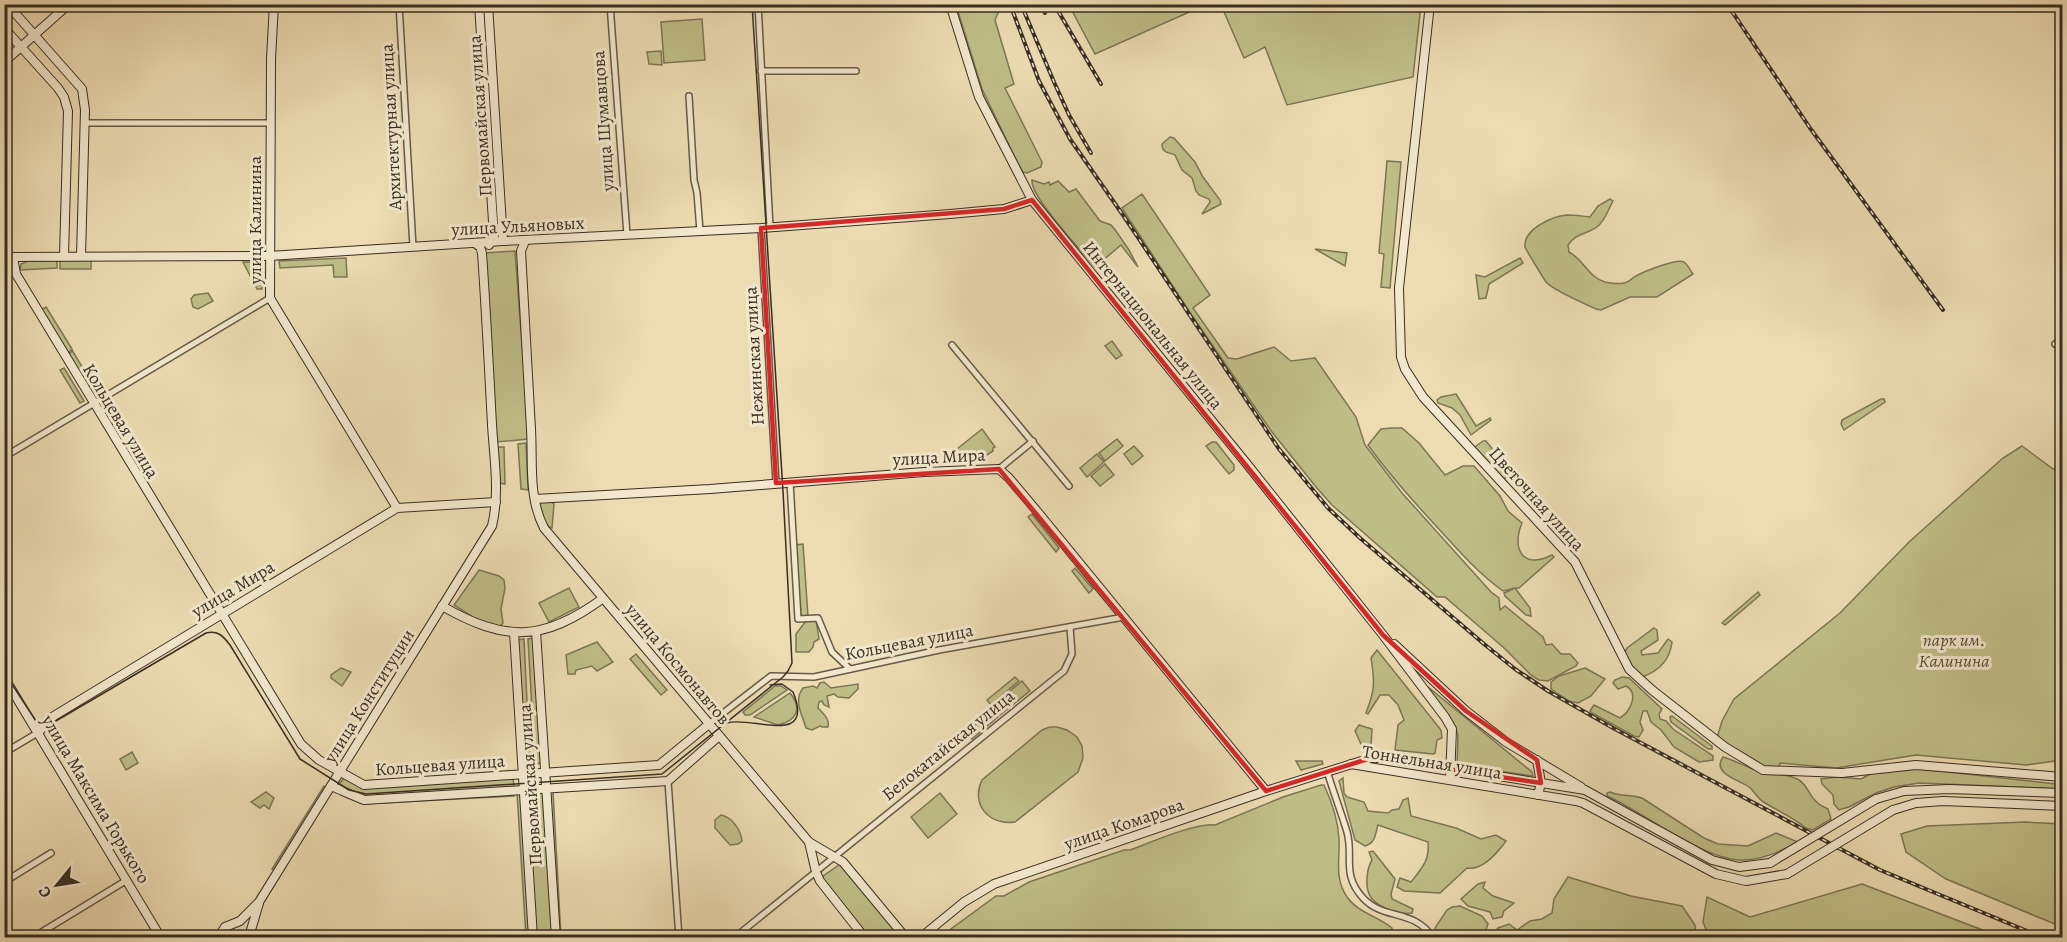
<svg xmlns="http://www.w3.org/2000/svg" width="2067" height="942" font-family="Alegreya,serif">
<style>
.green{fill:#bfbe87;stroke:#7c7656;stroke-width:1.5}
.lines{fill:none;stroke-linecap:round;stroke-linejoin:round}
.street-casing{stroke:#665a48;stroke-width:8}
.secondary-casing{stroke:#392e24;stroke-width:10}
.street{stroke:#f3e8cd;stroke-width:5}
.secondary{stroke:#f3e8cd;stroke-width:8}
.tram{stroke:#392e24;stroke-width:1.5}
.rail-casing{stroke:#392e24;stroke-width:4}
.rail{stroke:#f3e8cd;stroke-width:1.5;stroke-dasharray:4.5;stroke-linecap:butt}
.secondary-bridge-casing{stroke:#392e24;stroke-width:10;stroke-linecap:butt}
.secondary-bridge{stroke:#f3e8cd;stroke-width:8}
.marked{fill:none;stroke:#d62828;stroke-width:4.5;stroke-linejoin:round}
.labels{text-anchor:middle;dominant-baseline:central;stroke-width:6;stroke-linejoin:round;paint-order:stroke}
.street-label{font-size:18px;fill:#392e24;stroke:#f3e8cd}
.park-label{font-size:18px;font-style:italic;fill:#544b38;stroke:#f3e8cd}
</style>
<rect width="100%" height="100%" fill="#eddcb2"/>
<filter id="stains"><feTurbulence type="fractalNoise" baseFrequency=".00333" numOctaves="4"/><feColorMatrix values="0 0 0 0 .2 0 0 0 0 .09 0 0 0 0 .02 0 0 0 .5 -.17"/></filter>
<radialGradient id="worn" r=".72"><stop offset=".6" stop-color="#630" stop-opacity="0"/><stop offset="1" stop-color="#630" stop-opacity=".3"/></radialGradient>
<g class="green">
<polygon points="956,5 995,5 998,13 995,20 1014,84 1005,88 1042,162 1041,167 1027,173 1023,172 1018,164 982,89"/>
<polygon points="1069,5 1205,5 1095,54"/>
<polygon points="1221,5 1421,5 1413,77 1287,105 1265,47 1244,58"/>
<polygon points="702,19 705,60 664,63 661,22"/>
<polygon points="661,51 662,65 649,64 647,52"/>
<path d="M1170,137L1174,138L1195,162L1203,177L1220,200L1221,204L1202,214L1210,202L1209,199L1199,195L1196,191L1192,178L1182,170L1175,155C1168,152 1162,153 1162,144Z"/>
<polygon points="1387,161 1401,162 1390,288 1381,287 1384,254 1379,253"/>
<path d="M1032,180L1044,184L1049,182L1050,185L1058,181L1069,192L1076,189L1100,221L1111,225L1116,231L1129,250L1138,267L1121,245L1095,267C1082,252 1030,196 1032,180Z"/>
<polygon points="1142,194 1210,295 1193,308 1228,358 1237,359 1274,347 1291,361 1315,358 1356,417 1365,445 1372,454 1402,493 1491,592 1499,598 1500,610 1505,606 1543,637 1546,645 1552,644 1561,654 1570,654 1578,663 1576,666 1548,681 1539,680 1532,676 1503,647 1445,597 1437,597 1332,505 1316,487 1272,432 1191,314 1122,208"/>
<path d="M1610,199L1613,201C1608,210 1605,221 1597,227C1586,235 1577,232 1568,245L1569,252C1583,259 1589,278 1605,282C1610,283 1619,284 1624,283C1628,283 1632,278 1636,276C1643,272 1677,258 1684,262C1688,265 1690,270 1693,274L1657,297H1630L1601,310L1596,309C1585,304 1553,290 1546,282C1544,279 1526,250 1525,247C1523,229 1553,216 1567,215C1574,215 1583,216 1590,217L1598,206Z"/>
<polygon points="1315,249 1347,253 1345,266"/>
<polygon points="515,251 529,439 496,442 485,253"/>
<polygon points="346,258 347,277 334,277 333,265 280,268 279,261"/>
<polygon points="1520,258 1523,263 1489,284 1486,298 1479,299 1476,275 1485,277"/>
<polygon points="57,260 57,268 20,270 21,264 28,261"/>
<rect x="60" y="260" width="31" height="9"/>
<polygon points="243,262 261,262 262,289 257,289"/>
<polygon points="208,293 213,301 198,309 193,307 191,299 194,295"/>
<polygon points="46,307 72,349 68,354 41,310"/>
<polygon points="1112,341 1122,355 1116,359 1105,346"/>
<polygon points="72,350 96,390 92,393 69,355"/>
<polygon points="64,368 84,401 80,403 60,370"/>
<polygon points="1456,394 1476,426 1490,418 1491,420 1471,435 1460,415 1452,408 1438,403 1437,400 1441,397"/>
<polygon points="1881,399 1884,399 1885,402 1844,430 1841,424 1842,420"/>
<path d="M1392,428H1402L1419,443L1445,475L1463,466H1474L1500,496L1508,511L1522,523C1511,549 1523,570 1552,555L1554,557L1519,588H1515L1530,608L1531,616L1526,615L1505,596L1504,593L1515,588L1503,591C1478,573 1458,550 1437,527C1412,500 1389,474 1368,445L1381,429Z"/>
<polygon points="982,429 995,447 993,448 993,451 982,458 958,459 952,453"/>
<polygon points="1117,439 1123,446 1105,461 1099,453"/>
<polygon points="1483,441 1486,441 1510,471 1510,474 1504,479 1475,450 1475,447"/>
<polygon points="1212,442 1216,442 1234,465 1234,470 1229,474 1206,446"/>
<polygon points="526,443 528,490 521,489 518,444"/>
<polygon points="1134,446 1143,456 1132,465 1124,454"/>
<polygon points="2022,446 2053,469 2062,466 2062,760 2026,765 1916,755 1836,768 1780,763 1779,768 1762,766 1717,738 1722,721 1734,699 1840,613 1909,542 2003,458"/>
<polygon points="497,447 504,447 505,484 499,483"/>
<polygon points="1097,454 1104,462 1087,477 1080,468"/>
<polygon points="1105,464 1114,475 1100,486 1091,476"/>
<polygon points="548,500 554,504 552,528 546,526 537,502"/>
<polygon points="1032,514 1059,548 1056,552 1028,517"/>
<polygon points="803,544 808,616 800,616 795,545"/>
<polygon points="1075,568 1093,589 1089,593 1072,571"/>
<polygon points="479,570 499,576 504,580 505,588 501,609 503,623 500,626 476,619 454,605"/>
<polygon points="569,588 579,607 549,622 539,603"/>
<polygon points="1758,592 1760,595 1725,625 1722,623"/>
<polygon points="816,620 819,639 814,642 813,647 809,652 796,652 796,634 806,621"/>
<path d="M1654,628L1657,630L1658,640L1641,651L1642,655L1658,653L1668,639L1672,642C1670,660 1659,671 1642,677L1630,666L1624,653L1627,648Z"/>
<polygon points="534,638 541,763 535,764 528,639"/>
<polygon points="524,639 530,765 525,765 518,640"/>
<polygon points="597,642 613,662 597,671 592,666 576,670 575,674 568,674 566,655"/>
<path d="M1377,650L1441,730L1442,738L1437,740L1435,753L1433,754L1395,750L1398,725L1404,720L1398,705L1389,695H1380L1368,714L1366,713C1375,690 1375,682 1371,658Z"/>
<polygon points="636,654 667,690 661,695 630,659"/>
<polygon points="341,668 351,672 342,686 331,678 331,675"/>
<polygon points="1585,668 1605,679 1591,696 1578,703 1569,701 1551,689 1551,682 1559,676"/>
<polygon points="1015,677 1019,681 991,705 987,700"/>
<path d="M1622,677L1629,678L1662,709L1659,714L1660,719L1666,721L1673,729L1713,756V760L1699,762L1674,747L1661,730L1651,722L1647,711H1643L1640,722L1643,730L1639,737L1634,736L1592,713L1590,711L1594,705L1620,718C1631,711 1639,693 1626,686L1618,689L1613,683L1615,680Z"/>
<polygon points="1022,681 1030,691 1000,715 992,706"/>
<path d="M824,682L831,688L858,684V689L849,698L838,697L834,694L827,696L829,707L824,705L822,701L819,702L818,708C823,713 830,719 828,727H822L820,726L812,730L806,728C802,714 793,701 803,688L813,686L817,688L820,683Z"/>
<polygon points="775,686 781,686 787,690 750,715 745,715 743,712"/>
<polygon points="1426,687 1428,687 1532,772 1533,776 1457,765 1458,735 1455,727"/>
<path d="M790,693C803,709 796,721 778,725L754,717Z"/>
<polygon points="993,712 998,717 972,739 970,737 980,715 985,720"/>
<polygon points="1672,716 1712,746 1712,749 1708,749 1671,722 1670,717"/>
<polygon points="1359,725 1372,729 1371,746 1361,744 1355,731"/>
<path d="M1050,727H1057L1067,730L1077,737L1082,746L1083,758L1078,772L1015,822C990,826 970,805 982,780L1042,730Z"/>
<polygon points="132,752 138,763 126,770 120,759"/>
<path d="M1723,757C1737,761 1749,769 1762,772C1774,775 1788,773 1799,780C1811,788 1808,801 1828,809L1831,819L1813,830L1806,828C1792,817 1776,810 1762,801C1757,797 1754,791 1749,787C1740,780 1711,774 1723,757Z"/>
<polygon points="1296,761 1322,761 1323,764 1301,770"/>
<polygon points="1912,768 2056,784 2062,785 2062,789 1919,783 1894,787 1876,793 1849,807 1839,810 1834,804 1833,795 1822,784 1821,779 1837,777 1861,779 1872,773"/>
<polygon points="345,777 363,787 513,777 514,787 363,797 337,786"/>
<path d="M1343,778L1344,793L1347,797L1364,802L1368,811L1388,813L1392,810L1399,809L1403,800L1408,798L1411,816L1456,828L1481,839L1496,835L1506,841C1498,852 1483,871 1467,868L1440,893L1404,891L1397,887L1400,878L1411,882C1422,868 1430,860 1428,842L1378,825C1375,834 1376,843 1365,846L1355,840L1339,781Z"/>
<path d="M1321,785H1324C1332,802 1338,820 1339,839C1340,860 1334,878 1347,897C1358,913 1378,916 1392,928L1391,937H940L996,896H1004L1029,882L1124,850H1130C1149,843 1197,822 1215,825L1283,797Z"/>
<polygon points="324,786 327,788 275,871 272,869"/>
<polygon points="553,791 561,937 526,937 517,793"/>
<polygon points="266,792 274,798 269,809 264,805 260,808 251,802"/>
<path d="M1610,792C1622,797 1631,794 1642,798L1704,838L1718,844L1748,846L1776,833L1798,842C1782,851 1765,859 1746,860C1706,863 1644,812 1607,796V793Z"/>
<polygon points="342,793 363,801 513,794 514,796 362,804 341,795"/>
<polygon points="940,793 957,814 928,838 911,817"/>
<path d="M721,815C732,817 741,830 742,841L738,844L730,845L715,828V820Z"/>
<polygon points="2025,822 2062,824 2062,927 1946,879 1906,852 1901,834 1927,826"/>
<path d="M1373,851L1395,879L1391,894L1392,899L1413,909L1412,913C1400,915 1374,907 1369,894C1365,884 1367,868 1372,860L1369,852Z"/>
<polygon points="843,862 906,937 865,937 819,879"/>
<polygon points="1568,877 1631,896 1682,906 1695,925 1696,937 1491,937 1498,928 1509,924 1517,930 1530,921 1542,919 1552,913 1554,899"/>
<polygon points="1485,882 1483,888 1493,896 1514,903 1504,911 1502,917 1493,919 1490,912 1468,906 1461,899 1478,884"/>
<polygon points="1862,884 2001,937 1709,937 1703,922 1707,897 1750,917"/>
<polygon points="1460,906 1482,916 1488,924 1486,930 1478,937 1437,937 1435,928 1447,910 1452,907"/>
</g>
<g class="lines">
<g class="street-casing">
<g id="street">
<polyline points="399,4 413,247"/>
<polyline points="610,4 627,235"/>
<polyline points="758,4 770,227"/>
<polyline points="761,71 856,71"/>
<polyline points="689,96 694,180 697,193 700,231"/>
<polyline points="84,123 270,123"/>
<polyline points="761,228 776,483"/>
<polyline points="2055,344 2062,340"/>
<polyline points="952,345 1069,486"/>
<polyline points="4,457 270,298"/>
<polyline points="999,469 1033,441"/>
<polyline points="790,482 798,619 818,618 832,652 850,669"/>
<polyline points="709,724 771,676 814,677 939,650 1124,617"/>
<polyline points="4,753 39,732"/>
<path d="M1327,771C1333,791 1341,812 1347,832C1354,856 1341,874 1363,898C1384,921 1414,908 1433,938"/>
<polyline points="668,781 679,938"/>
<polyline points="4,882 51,853"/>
<polyline points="4,935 6,938"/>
<polyline points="32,938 127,880"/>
<polyline points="734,938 1064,671 1072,654 1070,627"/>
</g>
</g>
<g class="secondary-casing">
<g id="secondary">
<polyline points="7,4 82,89 85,110 81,256"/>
<polyline points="274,4 271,59 270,298 397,508"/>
<polyline points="479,4 494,237 489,245"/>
<polyline points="488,4 503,241"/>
<polyline points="950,4 979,97 1032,200 1247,464 1383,635 1445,717 1452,729 1450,779"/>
<polyline points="1430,4 1399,288 1401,357 1405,369 1423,397 1575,562 1629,669 1652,690 1725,747 1763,770 1842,773 1916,765 2062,777"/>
<polyline points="4,28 58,88 64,97 68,111 64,256"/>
<polyline points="4,62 69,4"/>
<path d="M525,241L521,251C524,310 528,370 531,429C533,462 528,497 544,528L809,842L843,862L906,938"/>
<polyline points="4,257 269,256 503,241 761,228 950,214 1004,209 1032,200"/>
<polyline points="13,257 16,274 301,744 319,760 364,785 659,765 709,724"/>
<polyline points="535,499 710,489 924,472 999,469 1009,478 1036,510 1266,791"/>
<path d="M442,606C505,642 543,642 602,599"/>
<polyline points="536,631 556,938"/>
<polyline points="514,632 533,938"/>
<polyline points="1394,644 1466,711 1506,742 1581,787"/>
<polyline points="4,677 161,938"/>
<polyline points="39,732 49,719 397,508 496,502"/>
<polyline points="1537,760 1541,783 1538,795"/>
<polyline points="1351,764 1576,801 1583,803 1716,874 1746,881 1787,874"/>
<polyline points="331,786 364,800 668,781 719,736"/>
<polyline points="1876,799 1904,791 1949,789 2062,793"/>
<polyline points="1893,810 1916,803 1943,801 2062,806"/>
<polyline points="809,842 816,872 820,881 865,938"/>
<path d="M218,938L225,927L240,921L259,902L492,526C500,493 494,458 492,425C489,368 486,310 482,253L480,247L475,243"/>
<polyline points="251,938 251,930 259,903"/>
<polyline points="920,938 964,902 994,884 1266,791 1371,758 1386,758 1585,790 1712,860 1739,867 1770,863"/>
</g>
</g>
<use href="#street" class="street"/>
<use href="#secondary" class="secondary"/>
<g class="tram">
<path d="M4,672L36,721L43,725H49L206,633C218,630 223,636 230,645L300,759L349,790L366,794L662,774L783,677L788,671L792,663L783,491L752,4"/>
<path d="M727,723C749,715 816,748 793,692L782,684L770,685"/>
</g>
<g class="rail-casing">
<g id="rail">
<polyline points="1010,4 1039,81 1070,139 1125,218 1279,449 1328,508 1360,538 1484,644 1515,669 1548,691 1613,728 1880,870 2044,938"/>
<polyline points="1021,4 1054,82 1069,115 1091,153"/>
<polyline points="1041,4 1045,13"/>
<polyline points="1054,4 1101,84"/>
<polyline points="1727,4 1810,128 1943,310"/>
</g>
</g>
<use href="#rail" class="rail"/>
<g class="secondary-bridge-casing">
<g id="secondary-bridge">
<polyline points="1770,863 1876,799"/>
<polyline points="1787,874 1893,810"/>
</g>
</g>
<use href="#secondary-bridge" class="secondary-bridge"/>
</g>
<path class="marked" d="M1032,200L1383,635L1466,711L1537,760L1541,783L1371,758L1266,791L999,469L776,483L761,228L1004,209Z"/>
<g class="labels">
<g class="street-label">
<text transform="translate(480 116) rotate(-94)">Первомайская улица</text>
<text transform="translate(603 121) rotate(-94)">улица Шумавцова</text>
<text transform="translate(391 127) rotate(-93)">Архитектурная улица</text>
<text transform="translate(255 220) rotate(-90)">улица Калинина</text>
<text transform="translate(518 226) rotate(-3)">улица Ульяновых</text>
<text transform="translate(1153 325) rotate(51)">Интернациональная улица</text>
<text transform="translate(754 356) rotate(-93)">Нежинская улица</text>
<text transform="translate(121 421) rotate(59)">Кольцевая улица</text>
<text transform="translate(939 457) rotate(-3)">улица Мира</text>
<text transform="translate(1537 499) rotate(48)">Цветочная улица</text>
<text transform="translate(233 589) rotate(-31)">улица Мира</text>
<text transform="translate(909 642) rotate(-11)">Кольцевая улица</text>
<text transform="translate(678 664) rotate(50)">улица Космонавтов</text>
<text transform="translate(369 696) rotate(-58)">улица Конституции</text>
<text transform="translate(948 745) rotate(-39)">Белокатайская улица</text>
<text transform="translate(1432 762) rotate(9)">Тоннельная улица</text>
<text transform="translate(440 765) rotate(-4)">Кольцевая улица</text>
<text transform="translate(530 785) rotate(-94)">Первомайская улица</text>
<text transform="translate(96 799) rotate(59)">улица Максима Горького</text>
<text transform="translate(1124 824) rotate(-19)">улица Комарова</text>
</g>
<g class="park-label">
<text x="1954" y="640">парк им.<tspan x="1954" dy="21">Калинина</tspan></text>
</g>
</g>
<rect width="2067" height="942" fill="none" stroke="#eddcb2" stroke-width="24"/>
<rect x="6" y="6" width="2055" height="930" fill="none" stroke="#392e24" stroke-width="3"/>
<rect x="12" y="12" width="2043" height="918" fill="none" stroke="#392e24" stroke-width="1.5"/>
<g transform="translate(57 885) rotate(240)" stroke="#f3e8cd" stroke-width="4.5" paint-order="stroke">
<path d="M0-4.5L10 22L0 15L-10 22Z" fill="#392e24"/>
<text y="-9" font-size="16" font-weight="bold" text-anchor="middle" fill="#392e24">С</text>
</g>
<rect width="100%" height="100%" filter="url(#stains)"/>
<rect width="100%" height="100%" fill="url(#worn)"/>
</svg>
